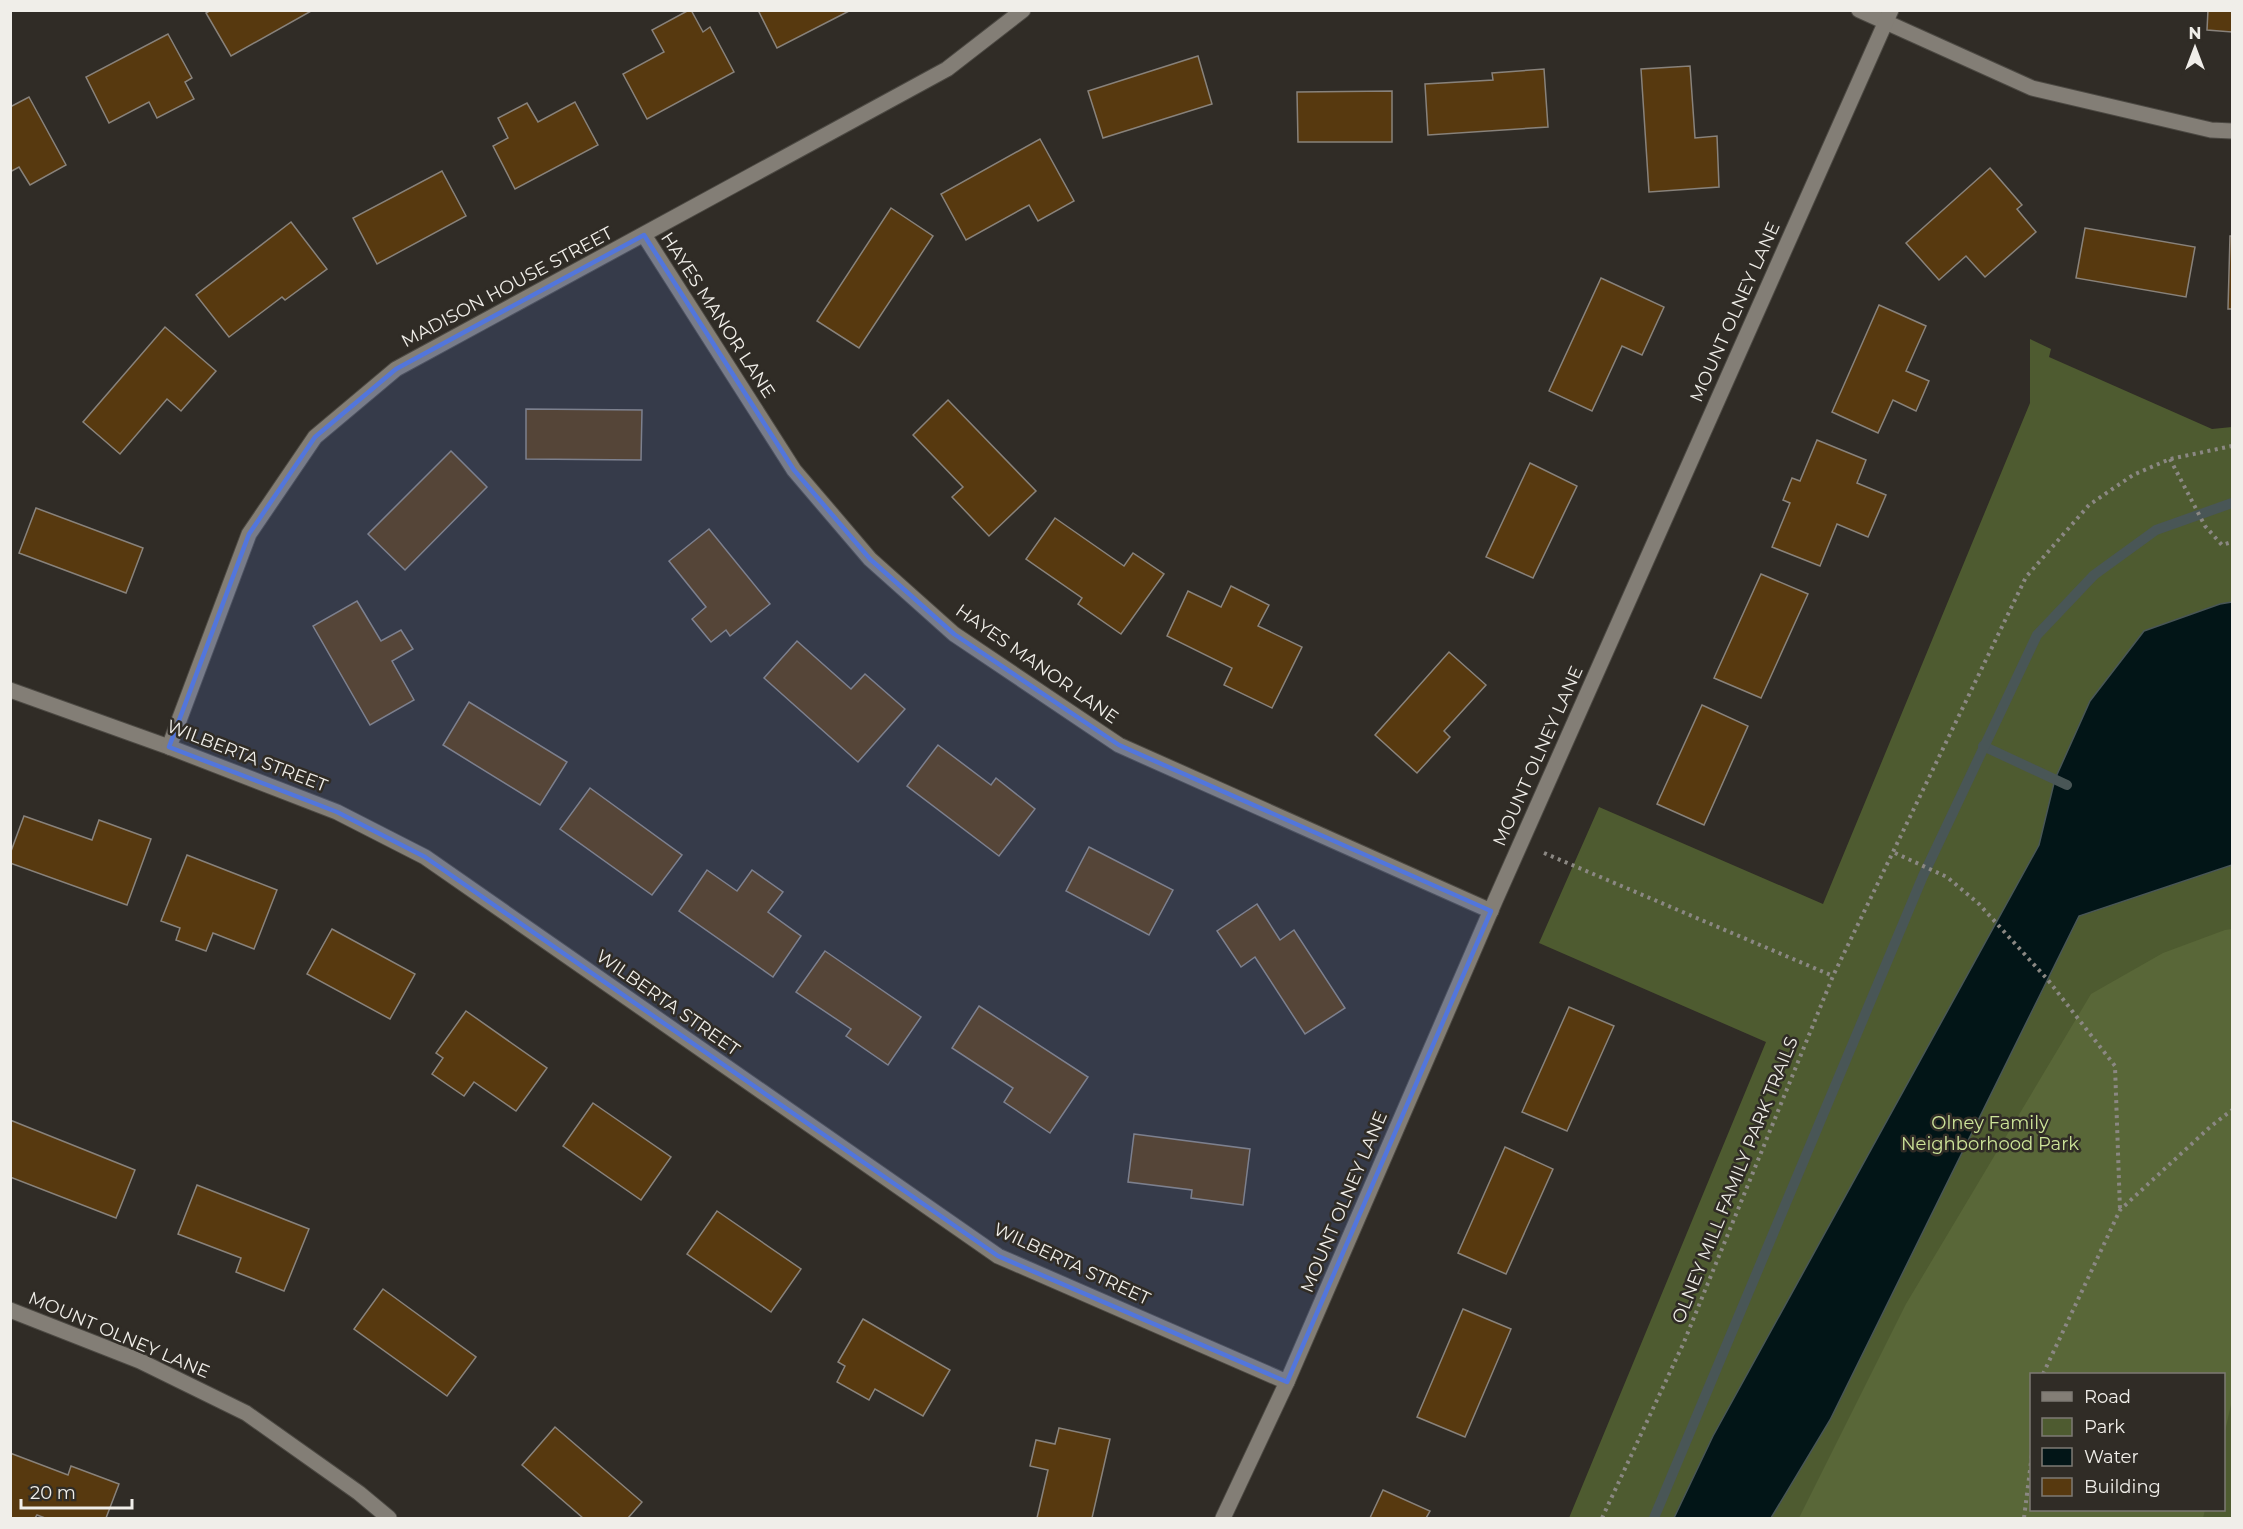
<svg xmlns="http://www.w3.org/2000/svg" width="2243" height="1529" font-family="Montserrat,sans-serif">
<style>
.green{fill:#4e5b30;fill-rule:evenodd}
.forest{fill:#596738}
.water{fill:#021517;stroke:#495656;stroke-width:1.5}
.lines{fill:none;stroke-linecap:round;stroke-linejoin:round}
.stream{stroke:#495656;stroke-width:10}
.building{fill:#57390f;stroke:#88827b;stroke-width:1.5}
.minor-casing{stroke:#4c4943;stroke-width:17}
.path{stroke:#8b8883;stroke-width:4;stroke-dasharray:3 4.5;stroke-linecap:butt}
.minor{stroke:#837e76;stroke-width:15}
.marked{fill:#5276dc;fill-opacity:0.2;stroke:#5276dc;stroke-width:4.5;stroke-linejoin:round}
.labels{text-anchor:middle;dominant-baseline:central;stroke-width:5;stroke-linejoin:round;paint-order:stroke}
.street-label{font-size:18px;fill:#f0eee9;stroke:#302c26}
.park-label{font-size:18px;fill:#cde499;stroke:#302c26}
</style>
<rect width="100%" height="100%" fill="#302c26"/>
<path class="green" d="M2030,339L2051,349L2049,357L2212,429L2232,427V1518H1569L1766,1042L1539,943L1599,807L1823,904L2030,403ZM2032,1374H2224V1510H2032Z"/>
<polygon class="forest" points="2232,929 2232,1400 2224,1436 2224,1374 2032,1374 2032,1510 2205,1510 2203,1518 1799,1518 1906,1304 2091,994 2163,953 2225,930"/>
<polygon class="water" points="2232,602 2232,865 2079,916 1830,1420 1771,1518 1674,1518 1713,1436 2039,845 2055,779 2090,701 2144,631 2220,604"/>
<g class="lines">
<g class="stream">
<polyline points="1983,746 2067,785"/>
<polyline points="1654,1518 1923,876 2037,635 2094,575 2156,530 2232,503"/>
</g>
</g>
<g class="building">
<polygon points="211,10 313,10 231,56 206,13"/>
<polygon points="689,10 691,10 703,32 710,27 734,72 647,119 623,74 664,52 652,30"/>
<polygon points="758,10 851,10 777,48"/>
<polygon points="2208,10 2232,10 2232,32 2207,30"/>
<polygon points="168,34 192,78 185,82 194,99 157,118 149,102 109,123 86,77"/>
<polygon points="1198,56 1212,104 1103,138 1088,91"/>
<polygon points="1690,66 1695,138 1717,136 1719,187 1649,192 1641,69"/>
<polygon points="1544,69 1548,127 1428,135 1425,84 1493,80 1492,73"/>
<polygon points="1392,91 1392,142 1298,142 1297,92"/>
<polygon points="29,97 66,165 30,185 19,167 10,172 10,107"/>
<polygon points="575,102 598,145 515,189 493,146 508,138 498,118 527,103 538,122"/>
<polygon points="1040,139 1074,201 1038,221 1029,205 966,240 941,194"/>
<polygon points="1990,168 2022,205 2017,209 2036,232 1985,277 1966,256 1939,280 1906,243"/>
<polygon points="442,171 466,216 377,264 353,218"/>
<polygon points="891,208 933,236 859,348 817,321"/>
<polygon points="291,222 327,269 285,300 282,297 229,337 196,295"/>
<polygon points="2085,228 2195,247 2186,297 2076,278"/>
<polygon points="2230,236 2232,236 2232,309 2228,309"/>
<polygon points="1601,278 1664,307 1642,355 1622,346 1592,411 1549,391"/>
<polygon points="1879,305 1926,326 1906,371 1929,381 1916,411 1893,400 1878,433 1832,412"/>
<polygon points="165,327 216,371 181,411 167,399 120,454 83,422"/>
<polygon points="948,400 1036,491 989,536 952,497 963,487 913,435"/>
<polygon points="526,409 642,410 641,460 526,459"/>
<polygon points="1817,440 1866,460 1857,483 1886,495 1868,537 1837,524 1820,566 1772,547 1790,503 1783,500 1792,478 1800,481"/>
<polygon points="451,451 487,487 405,570 368,534"/>
<polygon points="1530,463 1577,486 1533,578 1486,557"/>
<polygon points="36,508 143,548 126,593 19,553"/>
<polygon points="1055,518 1124,566 1133,553 1164,574 1121,634 1078,604 1082,598 1026,559"/>
<polygon points="709,529 770,604 730,636 726,630 711,642 692,619 706,607 669,561"/>
<polygon points="1761,574 1808,594 1761,698 1714,678"/>
<polygon points="1231,586 1269,605 1258,626 1302,647 1272,708 1224,685 1232,668 1167,636 1188,591 1221,607"/>
<polygon points="357,601 381,641 401,630 413,649 392,661 414,700 370,725 313,626"/>
<polygon points="797,641 851,689 865,674 905,709 858,762 764,678"/>
<polygon points="1449,652 1486,685 1444,731 1450,737 1417,773 1375,735"/>
<polygon points="469,702 567,762 540,805 443,745"/>
<polygon points="1702,705 1748,726 1704,825 1657,804"/>
<polygon points="938,745 991,785 996,778 1035,809 999,856 907,786"/>
<polygon points="590,788 682,855 652,895 560,829"/>
<polygon points="24,816 92,840 99,820 151,839 127,905 10,863 10,854"/>
<polygon points="1089,847 1173,890 1149,935 1066,891"/>
<polygon points="187,855 277,890 254,949 213,933 206,951 176,940 180,928 161,921"/>
<polygon points="707,870 737,891 752,870 783,892 768,912 801,936 773,977 679,911"/>
<polygon points="1257,904 1280,940 1294,930 1345,1008 1305,1034 1255,957 1241,967 1217,931"/>
<polygon points="332,929 415,974 390,1019 307,974"/>
<polygon points="825,951 921,1017 888,1065 846,1036 851,1029 796,992"/>
<polygon points="979,1006 1088,1077 1050,1133 1004,1102 1013,1088 952,1048"/>
<polygon points="1569,1007 1614,1026 1567,1131 1522,1112"/>
<polygon points="466,1011 547,1068 516,1111 474,1082 464,1096 432,1074 443,1058 436,1053"/>
<polygon points="593,1103 671,1157 641,1200 563,1146"/>
<polygon points="10,1120 135,1170 116,1218 10,1177"/>
<polygon points="1134,1134 1250,1149 1243,1205 1191,1198 1192,1190 1128,1182"/>
<polygon points="1505,1147 1553,1169 1506,1274 1458,1253"/>
<polygon points="197,1185 309,1229 284,1291 236,1272 241,1258 178,1234"/>
<polygon points="717,1211 801,1269 771,1312 687,1254"/>
<polygon points="383,1289 476,1357 447,1396 354,1329"/>
<polygon points="1463,1309 1511,1329 1465,1437 1417,1417"/>
<polygon points="863,1319 950,1370 923,1416 875,1389 869,1400 837,1382 845,1366 838,1362"/>
<polygon points="555,1427 642,1502 628,1518 583,1518 522,1465"/>
<polygon points="1059,1428 1110,1439 1092,1518 1037,1518 1048,1470 1030,1466 1036,1440 1055,1444"/>
<polygon points="10,1453 68,1475 71,1466 119,1484 106,1518 45,1518 37,1515 35,1518 10,1518"/>
<polygon points="1383,1490 1430,1511 1426,1518 1370,1518"/>
</g>
<g class="lines">
<g class="minor-casing">
<g id="minor">
<polyline points="1859,10 2032,88 2211,130 2232,131"/>
<polyline points="644,235 794,470 870,559 954,634 1119,745 1491,911"/>
<polyline points="10,690 169,747 337,812 425,857 998,1256 1287,1382"/>
<polyline points="169,747 249,534 315,437 396,369 947,69 1023,10"/>
<polyline points="10,1310 140,1361 246,1413 359,1493 389,1518"/>
<polyline points="1223,1518 1287,1382 1495,901 1891,10"/>
</g>
</g>
<g class="path">
<polyline points="2170,459 2205,526 2222,545 2232,542"/>
<polyline points="1544,853 1833,976"/>
<polyline points="1895,853 1947,877 1979,904 2048,980 2115,1066 2120,1210"/>
<polyline points="2043,1374 2120,1210 2210,1127 2232,1110"/>
<polyline points="1602,1518 1684,1342 1833,976 2026,577 2089,505 2133,475 2170,459 2232,446"/>
<polyline points="2024,1518 2032,1454"/>
</g>
<use href="#minor" class="minor"/>
</g>
<path class="marked" d="M644,235L794,470L870,559L954,634L1119,745L1491,911L1287,1382L998,1256L425,857L337,812L169,747L249,534L315,437L396,369Z"/>
<g class="labels">
<g class="street-label">
<text transform="translate(507 287) rotate(-28)">MADISON HOUSE STREET</text>
<text transform="translate(1735 312) rotate(-66)">MOUNT OLNEY LANE</text>
<text transform="translate(718 315) rotate(57)">HAYES MANOR LANE</text>
<text transform="translate(1037 664) rotate(35)">HAYES MANOR LANE</text>
<text transform="translate(247 756) rotate(21)">WILBERTA STREET</text>
<text transform="translate(1538 756) rotate(-66)">MOUNT OLNEY LANE</text>
<text transform="translate(668 1003) rotate(35)">WILBERTA STREET</text>
<text transform="translate(1735 1180) rotate(-68)">OLNEY MILL FAMILY PARK TRAILS</text>
<text transform="translate(1344 1202) rotate(-67)">MOUNT OLNEY LANE</text>
<text transform="translate(1072 1264) rotate(25)">WILBERTA STREET</text>
<text transform="translate(119 1335) rotate(23)">MOUNT OLNEY LANE</text>
</g>
<g class="park-label">
<text x="1990" y="1123">Olney Family<tspan x="1990" dy="21">Neighborhood Park</tspan></text>
</g>
</g>
<rect width="2243" height="1529" fill="none" stroke="#f0eee9" stroke-width="24"/>
<rect x="2030" y="1373" width="195" height="138" fill="#302c26" stroke="#7d7a74" stroke-width="1.5"/>
<rect x="2042" y="1392" width="30" height="9" fill="#837e76" stroke="#7d7a74" stroke-width="1.5"/>
<text x="2084" y="1403" font-size="18" fill="#f0eee9">Road</text>
<rect x="2042" y="1418" width="30" height="18" fill="#4e5b30" stroke="#7d7a74" stroke-width="1.5"/>
<text x="2084" y="1433" font-size="18" fill="#f0eee9">Park</text>
<rect x="2042" y="1448" width="30" height="18" fill="#021517" stroke="#7d7a74" stroke-width="1.5"/>
<text x="2084" y="1463" font-size="18" fill="#f0eee9">Water</text>
<rect x="2042" y="1478" width="30" height="18" fill="#57390f" stroke="#7d7a74" stroke-width="1.5"/>
<text x="2084" y="1493" font-size="18" fill="#f0eee9">Building</text>
<g transform="translate(2195 48)" stroke="#302c26" stroke-width="4.5" paint-order="stroke">
<path d="M0-4.5L10 22L0 15L-10 22Z" fill="#f0eee9"/>
<text y="-9" font-size="16" font-weight="bold" text-anchor="middle" fill="#f0eee9">N</text>
</g>
<path d="M21 1499v9h111v-9" fill="none" stroke="#f0eee9" stroke-width="3"/>
<text x="30" y="1499" font-size="18" fill="#f0eee9" stroke="#302c26" stroke-width="4.5" paint-order="stroke">20 m</text>
</svg>
